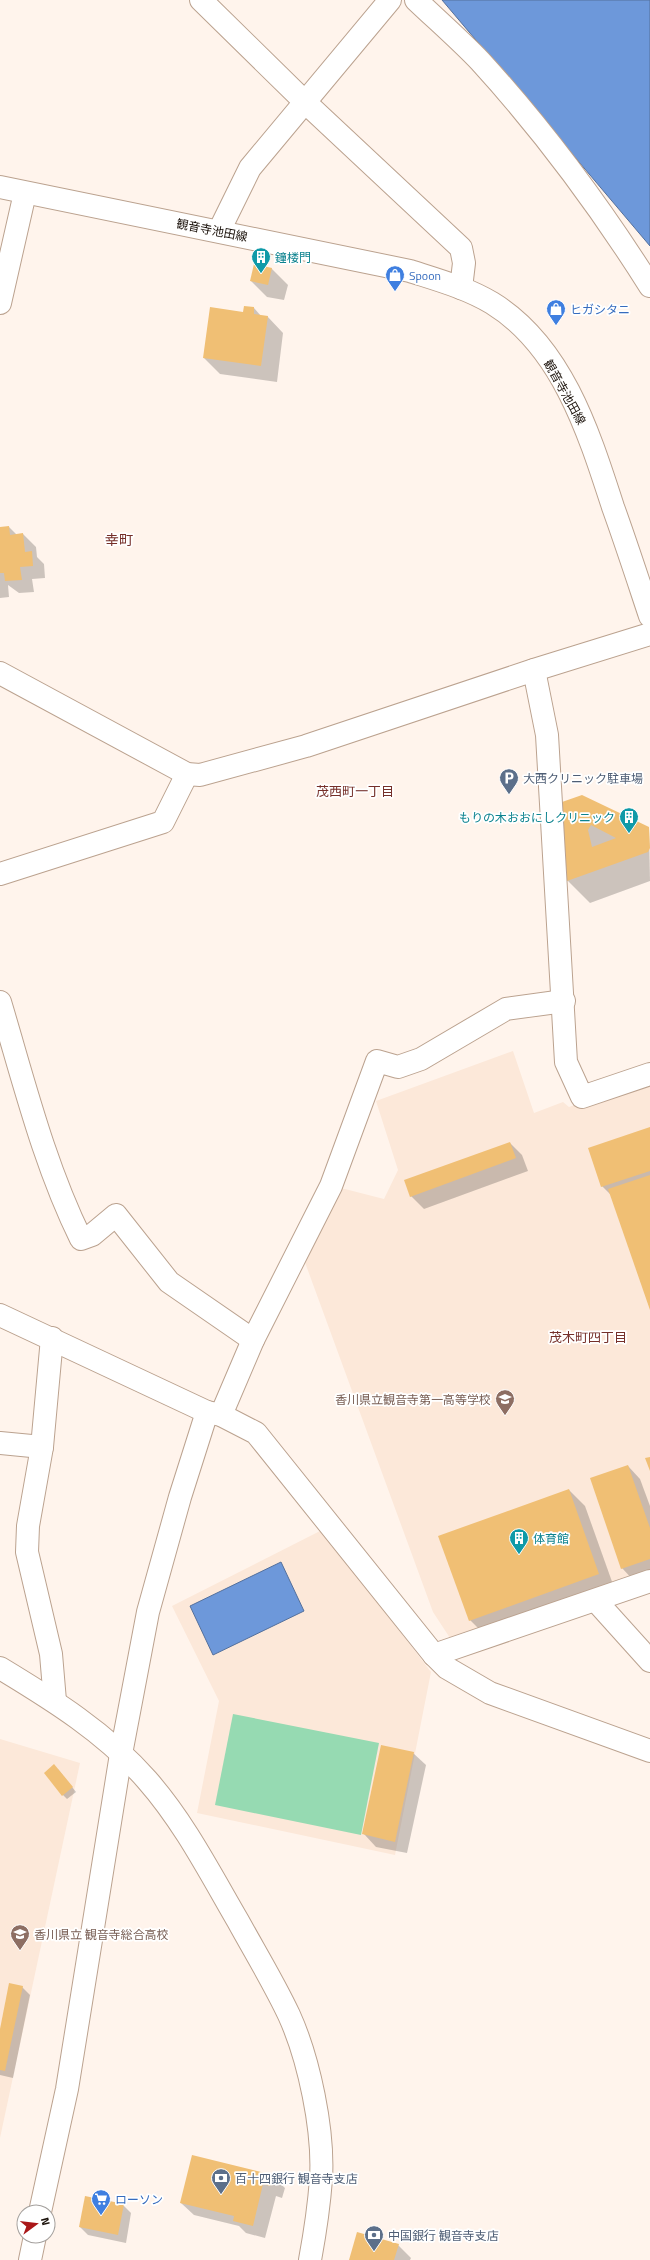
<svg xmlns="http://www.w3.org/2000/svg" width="650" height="2260" font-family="'Titillium Web','Noto Sans JP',sans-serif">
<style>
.built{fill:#fce8d9}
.green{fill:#96dab2}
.water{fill:#6d98da;stroke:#54709c}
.shadow{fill:#0003}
.building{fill:#f0bf74;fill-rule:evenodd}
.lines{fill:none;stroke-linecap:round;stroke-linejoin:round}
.minor-casing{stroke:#bba28f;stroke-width:24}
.major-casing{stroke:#bba28f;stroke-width:24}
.minor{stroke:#fff;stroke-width:22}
.major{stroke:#fff;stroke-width:22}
.labels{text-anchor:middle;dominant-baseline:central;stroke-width:3.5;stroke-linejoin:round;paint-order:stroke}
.street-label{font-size:12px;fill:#1b120b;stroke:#fff}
.culture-label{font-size:12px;fill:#0d838f;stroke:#fff;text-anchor:start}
.shop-label{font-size:12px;fill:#366cbe;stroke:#fff;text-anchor:start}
.service-label{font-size:12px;fill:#4e5e75;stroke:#fff;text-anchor:start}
.education-label{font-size:12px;fill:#785e54;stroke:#fff;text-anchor:end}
.neighbourhood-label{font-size:13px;fill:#752f29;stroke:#fff}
.quarter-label{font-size:14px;fill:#752f29;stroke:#fff}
</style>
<rect width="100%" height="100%" fill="#fff4ec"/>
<g class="built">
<polygon points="513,1051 534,1113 563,1102 569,1107 650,1080 650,1574 450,1638 433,1612 303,1257 341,1188 384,1199 398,1170 376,1101"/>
<polygon points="322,1530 431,1672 395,1855 197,1813 219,1701 172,1606"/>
<polygon points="0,1739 80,1763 0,2138"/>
</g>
<polygon class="green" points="233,1714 379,1743 361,1835 215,1805"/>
<g class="water">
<polygon points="442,0 650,0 650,246"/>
<polygon points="281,1562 304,1611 213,1655 190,1606"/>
</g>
<g class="shadow">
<polygon points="271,268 288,285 284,300 267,297 251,281"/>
<polygon points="254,308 261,316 267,316 283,333 277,382 220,374 204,358 244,313"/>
<polygon points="9,527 17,535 23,534 36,547 37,557 44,564 45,578 32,579 34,592 19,593 8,585 9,597 0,598 0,528"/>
<polygon points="563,803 649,828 650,881 590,903 568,881"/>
<polygon points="650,1128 650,1308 612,1196 602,1186"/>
<polygon points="510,1143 522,1155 528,1171 424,1209 411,1196"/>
<polygon points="628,1466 640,1479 650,1506 650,1575 634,1581 622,1568"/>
<polygon points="569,1490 585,1506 615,1590 486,1636 470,1620"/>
<polygon points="413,1753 426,1765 407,1853 376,1847 364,1834"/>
<polygon points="58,1769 76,1792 67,1799 63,1795"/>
<polygon points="22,1987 30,1995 13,2078 0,2075 0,2034"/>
<polygon points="272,2176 285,2188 282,2198 276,2196 265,2238 246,2233 239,2226 194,2215 181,2203"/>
<polygon points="123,2205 131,2213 126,2243 88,2235 80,2227"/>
<polygon points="398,2245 411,2258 410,2260 350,2260"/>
</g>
<g class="building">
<polygon points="254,264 272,268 268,285 250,281"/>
<polygon points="244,306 254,307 254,314 268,316 261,366 203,358 210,307 243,312"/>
<polygon points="9,526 10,535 23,533 25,552 32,551 33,566 20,567 22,580 5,581 4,573 0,573 0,527"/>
<path d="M582,795L649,827L650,848L648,852L567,881L562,802ZM591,825L616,838L592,847L588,830Z"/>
<polygon points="650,1127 650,1171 601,1187 588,1148"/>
<polygon points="510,1142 516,1158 410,1197 404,1180"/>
<polygon points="650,1175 650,1310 608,1189"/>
<polygon points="650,1457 650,1471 645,1458"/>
<polygon points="628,1465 650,1528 650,1559 621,1569 590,1478"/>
<polygon points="569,1489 599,1574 469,1621 438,1536"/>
<polygon points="381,1745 414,1752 395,1842 362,1834"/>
<polygon points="54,1764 73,1787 62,1796 44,1773"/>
<polygon points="9,1983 23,1986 5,2071 0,2070 0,2029"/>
<polygon points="192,2155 273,2175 270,2186 263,2184 253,2226 233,2221 234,2216 180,2203"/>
<polygon points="85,2196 124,2204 118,2235 79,2227"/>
<polygon points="357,2232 399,2244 394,2260 349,2260"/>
</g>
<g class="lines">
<g class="minor-casing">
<g id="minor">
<polyline points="201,0 306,103 461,248 464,263 461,288"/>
<path d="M416,0C437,20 460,40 480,61C543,130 600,207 650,286"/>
<polyline points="219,231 250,168 390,0"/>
<polyline points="0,303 25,193"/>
<polyline points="534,670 547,735 566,1062 582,1097 650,1074"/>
<polyline points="0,673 187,774 200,775 306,746 534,670 650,634"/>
<polyline points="0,874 163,822 187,774"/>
<path d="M0,1002C24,1082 44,1164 81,1239L92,1235L116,1215L169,1282L253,1340"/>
<polyline points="0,1315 207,1412 221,1415 256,1433 434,1655 447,1668 490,1693 650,1751"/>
<polyline points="52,1338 42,1447 28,1526 27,1552 51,1654 55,1701"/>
<polyline points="221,1415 253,1340 331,1186 377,1061 398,1067 421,1059 506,1009 564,1001"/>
<polyline points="0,1443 42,1447"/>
<polyline points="596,1601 650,1661"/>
<polyline points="434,1655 650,1581"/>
<path d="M0,1668C53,1700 106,1733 147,1780C184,1822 210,1873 238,1921C255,1952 274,1983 289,2015C309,2059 324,2130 321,2179C319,2206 315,2233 310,2260"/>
<polyline points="40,2212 67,2089 121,1754 148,1612 180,1497 207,1412"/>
<polyline points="30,2260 35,2236"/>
</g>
</g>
<g class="major-casing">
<path id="major" d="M0,187L410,271C438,280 467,288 492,303C562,346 589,433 613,507C626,543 638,580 650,616"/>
</g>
<use href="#minor" class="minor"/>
<use href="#major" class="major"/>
</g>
<defs>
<g id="building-pin" transform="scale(1)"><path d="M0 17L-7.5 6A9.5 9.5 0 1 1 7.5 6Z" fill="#0f9aa8" stroke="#fff"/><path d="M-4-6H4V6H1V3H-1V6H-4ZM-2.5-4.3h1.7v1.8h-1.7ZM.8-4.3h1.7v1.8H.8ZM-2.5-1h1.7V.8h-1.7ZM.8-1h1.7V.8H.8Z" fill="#fff"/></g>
<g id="shop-pin" transform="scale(1)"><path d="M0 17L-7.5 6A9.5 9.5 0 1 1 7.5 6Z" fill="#3f7fe0" stroke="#fff"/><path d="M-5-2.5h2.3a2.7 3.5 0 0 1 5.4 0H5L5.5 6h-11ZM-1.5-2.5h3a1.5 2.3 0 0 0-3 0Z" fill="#fff"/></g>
<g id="parking-pin" transform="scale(1)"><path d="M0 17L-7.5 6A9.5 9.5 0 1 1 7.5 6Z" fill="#5c6f8a" stroke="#fff"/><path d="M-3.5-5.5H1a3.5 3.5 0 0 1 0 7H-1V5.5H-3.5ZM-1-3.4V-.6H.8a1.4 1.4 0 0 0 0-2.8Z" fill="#fff"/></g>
<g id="school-pin" transform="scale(1)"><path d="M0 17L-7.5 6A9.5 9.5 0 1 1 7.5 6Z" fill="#8d6e63" stroke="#fff"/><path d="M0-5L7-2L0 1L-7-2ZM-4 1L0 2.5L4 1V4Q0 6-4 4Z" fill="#fff"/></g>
<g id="bank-pin" transform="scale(1)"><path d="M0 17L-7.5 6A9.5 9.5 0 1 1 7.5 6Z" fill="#5c6f8a" stroke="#fff"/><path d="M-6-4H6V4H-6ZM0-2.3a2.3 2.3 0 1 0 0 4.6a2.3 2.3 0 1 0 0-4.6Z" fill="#fff"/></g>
<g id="supermarket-pin" transform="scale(1)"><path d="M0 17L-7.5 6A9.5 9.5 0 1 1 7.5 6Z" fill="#3f7fe0" stroke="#fff"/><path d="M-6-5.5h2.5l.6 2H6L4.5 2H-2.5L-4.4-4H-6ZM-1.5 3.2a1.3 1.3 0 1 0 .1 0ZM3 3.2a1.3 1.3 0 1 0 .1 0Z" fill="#fff"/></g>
</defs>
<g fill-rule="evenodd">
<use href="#building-pin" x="261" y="257"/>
<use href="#shop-pin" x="395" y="275"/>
<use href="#shop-pin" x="556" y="309"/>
<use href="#parking-pin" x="509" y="778"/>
<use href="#building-pin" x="629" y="817"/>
<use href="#school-pin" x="505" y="1399"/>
<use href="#building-pin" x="519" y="1538"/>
<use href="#school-pin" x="20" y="1934"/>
<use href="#bank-pin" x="221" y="2178"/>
<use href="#supermarket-pin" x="101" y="2199"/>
<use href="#bank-pin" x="374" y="2235"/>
</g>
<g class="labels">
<g class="street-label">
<text transform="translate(212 230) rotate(11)">観音寺池田線</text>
<text transform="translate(565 392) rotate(61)">観音寺池田線</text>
</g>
<g class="culture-label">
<text x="275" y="257">鐘楼門</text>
<text x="615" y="817" text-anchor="end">もりの木おおにしクリニック</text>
<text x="533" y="1538">体育館</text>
</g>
<g class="shop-label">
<text x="409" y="275">Spoon</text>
<text x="570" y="309">ヒガシタニ</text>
<text x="115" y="2199">ローソン</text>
</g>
<g class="service-label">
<text x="523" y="778">大西クリニック駐車場</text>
<text x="235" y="2178">百十四銀行 観音寺支店</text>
<text x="388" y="2235">中国銀行 観音寺支店</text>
</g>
<g class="education-label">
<text x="491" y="1399">香川県立観音寺第一高等学校</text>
<text x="34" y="1934" text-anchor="start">香川県立 観音寺総合高校</text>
</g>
<g class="neighbourhood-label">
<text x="355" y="791">茂西町一丁目</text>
<text x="588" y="1337">茂木町四丁目</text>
</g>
<g class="quarter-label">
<text x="119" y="539">幸町</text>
</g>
</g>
<g transform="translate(36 2224) rotate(75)"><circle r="19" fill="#ffffff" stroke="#a4a09d"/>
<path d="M0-3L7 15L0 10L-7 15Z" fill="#aa1718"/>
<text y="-6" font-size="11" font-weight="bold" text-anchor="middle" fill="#1b120b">N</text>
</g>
</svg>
